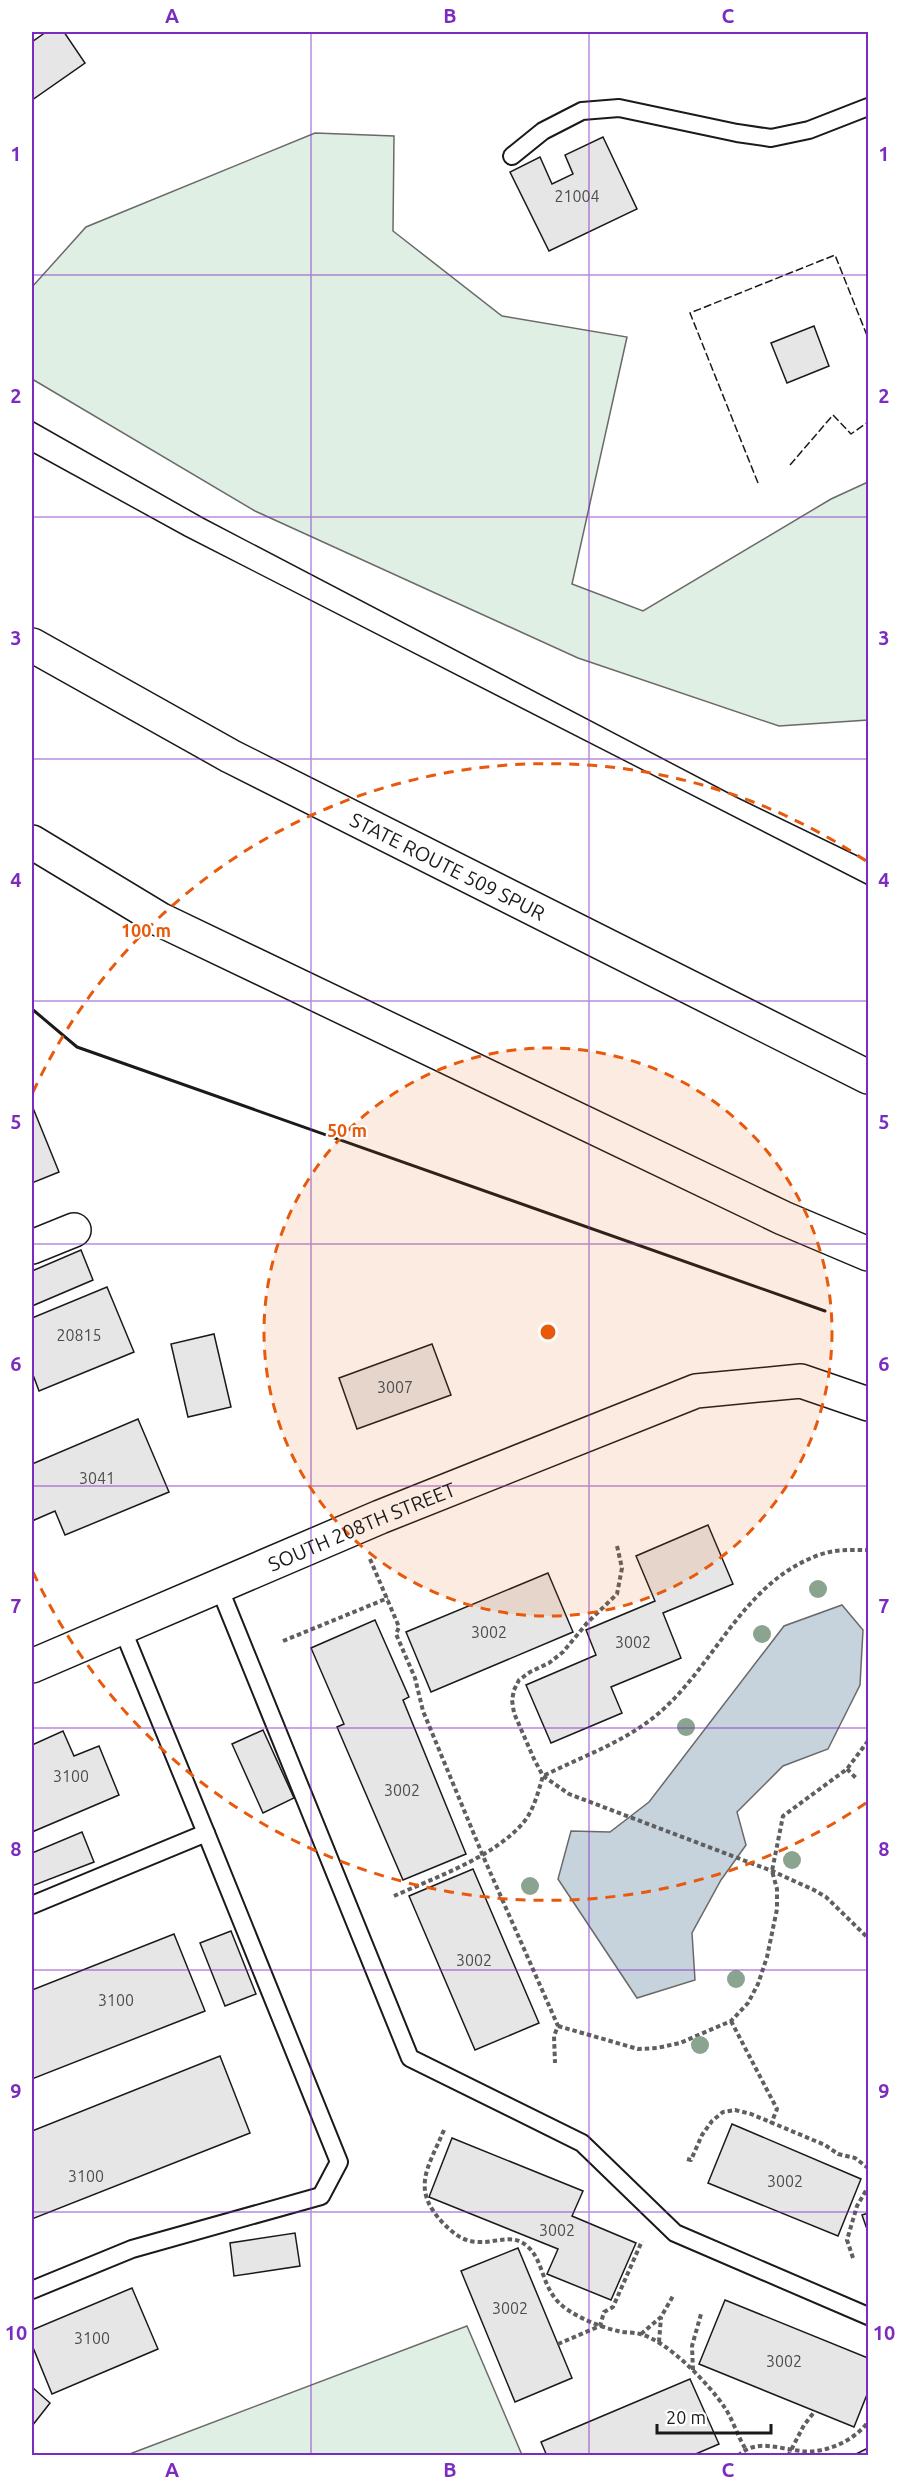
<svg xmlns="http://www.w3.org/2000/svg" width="900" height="2487" font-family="Ubuntu,sans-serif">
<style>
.green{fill:#e0efe3;stroke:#6a6a6a;stroke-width:1.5}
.water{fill:#c6d2dc;stroke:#6a6a6a;stroke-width:1.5}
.building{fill:#e6e6e6;stroke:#1a1a1a;stroke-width:1.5}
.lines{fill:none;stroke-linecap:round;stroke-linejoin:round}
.lane-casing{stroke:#1a1a1a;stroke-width:20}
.street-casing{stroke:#1a1a1a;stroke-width:36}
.highway-casing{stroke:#1a1a1a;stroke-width:36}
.path{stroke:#5f5f5f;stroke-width:4;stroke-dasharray:4.5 3;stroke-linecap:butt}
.lane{stroke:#fff;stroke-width:16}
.street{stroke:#fff;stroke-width:33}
.highway{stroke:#fff;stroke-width:33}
.tram{stroke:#1a1a1a;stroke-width:1.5}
.fence{stroke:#1a1a1a;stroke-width:1.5;stroke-dasharray:8 3;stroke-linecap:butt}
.wall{stroke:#1a1a1a;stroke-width:3}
.tree{fill:#8aa48f}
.grid{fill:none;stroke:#7b2cbf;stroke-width:1.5;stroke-opacity:0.55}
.ring{fill:none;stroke:#e8590c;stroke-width:3;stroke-dasharray:10 8}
.labels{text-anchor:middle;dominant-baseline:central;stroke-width:4.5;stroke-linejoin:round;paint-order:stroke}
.number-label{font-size:16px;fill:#4d4d4d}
.street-label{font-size:20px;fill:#1a1a1a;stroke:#fff}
.centre{fill:#e8590c;stroke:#fff;stroke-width:3}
.ring-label{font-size:18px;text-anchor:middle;font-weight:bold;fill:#e8590c;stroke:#fff;stroke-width:4.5;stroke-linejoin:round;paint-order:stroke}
.neatline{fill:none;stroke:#7b2cbf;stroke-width:2}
.grid-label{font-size:20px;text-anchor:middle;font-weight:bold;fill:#7b2cbf}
</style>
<rect width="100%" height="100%" fill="#fff"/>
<g class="green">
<polygon points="315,133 394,136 393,231 502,316 627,337 572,584 643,611 831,499 868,482 868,720 779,726 578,658 255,511 32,379 32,287 86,227"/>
<polygon points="467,2326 522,2455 127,2455"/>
</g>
<polygon class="water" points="842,1605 863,1630 860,1685 828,1749 783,1766 737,1812 746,1845 721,1880 692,1933 695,1980 637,1998 558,1879 571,1831 610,1832 649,1802 784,1626"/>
<g class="building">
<polygon points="46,32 64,32 85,63 32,100 32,42"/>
<polygon points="603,137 637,209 549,251 510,172 540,157 552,184 573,174 565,155"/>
<polygon points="814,326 829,366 787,383 771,343"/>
<polygon points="32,1108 33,1108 59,1172 32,1183"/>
<polygon points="81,1250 93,1280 32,1306 32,1271"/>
<polygon points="107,1287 134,1352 39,1391 32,1372 32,1318"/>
<polygon points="214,1334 231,1407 188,1417 171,1344"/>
<polygon points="432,1344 451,1395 357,1429 339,1378"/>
<polygon points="138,1419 169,1492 65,1535 55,1511 32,1521 32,1464"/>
<polygon points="708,1525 733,1584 663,1613 681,1658 611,1687 622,1713 551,1743 526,1685 596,1655 586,1630 655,1601 636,1556"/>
<polygon points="548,1573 573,1632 431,1692 406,1632"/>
<polygon points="375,1620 409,1697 403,1700 466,1854 403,1880 337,1727 344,1724 311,1648"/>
<polygon points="263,1730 294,1798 263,1813 232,1744"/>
<polygon points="63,1731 74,1756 99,1746 119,1795 32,1832 32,1745"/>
<polygon points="82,1832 94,1862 32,1886 32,1853"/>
<polygon points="473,1869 539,2023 475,2050 409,1896"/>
<polygon points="231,1931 256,1994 225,2006 200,1943"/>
<polygon points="174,1934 205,2011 32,2079 32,1990"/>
<polygon points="220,2056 250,2133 32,2219 32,2131"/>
<polygon points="732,2124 861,2179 838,2236 708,2183"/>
<polygon points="452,2138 583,2191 572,2216 636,2243 611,2300 547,2274 558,2249 429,2197"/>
<polygon points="868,2213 868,2232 862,2215"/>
<polygon points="295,2233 300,2266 234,2276 230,2243"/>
<polygon points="518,2248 572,2378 515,2402 461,2271"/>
<polygon points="132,2288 158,2349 52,2394 32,2345 32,2330"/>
<polygon points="725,2300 868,2358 868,2392 854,2427 699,2364"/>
<polygon points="690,2379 719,2444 691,2456 547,2456 541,2442"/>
<polygon points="32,2387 50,2403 32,2426"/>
<polygon points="868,2448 868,2456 852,2456"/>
</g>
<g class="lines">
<g class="lane-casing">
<g id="lane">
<polyline points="512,156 543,131 582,111 619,108 737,133 771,138 809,130 868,107"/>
<polyline points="219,1587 410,2058 582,2143 675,2233 868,2316"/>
<polyline points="122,1628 206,1833"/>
<polyline points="32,1905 206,1833 339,2162 321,2196 132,2249 32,2290"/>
</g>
</g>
<g class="street-casing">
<g id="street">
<polyline points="32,1247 74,1230"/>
<path id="s1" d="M32,1666L380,1517L696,1391L801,1381L868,1404"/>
</g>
</g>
<g class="highway-casing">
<g id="highway">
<path id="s2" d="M32,645L230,756L868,1077"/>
<polyline points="32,842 161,920 783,1218 868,1254"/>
</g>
</g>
<g class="path">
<polyline points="617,1546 622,1568 617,1594 587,1623 563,1652 549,1663 530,1672 519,1680 514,1690 512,1700 514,1713 534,1759 543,1776 569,1794 772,1871 814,1890 826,1897 868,1938"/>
<polyline points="370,1559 399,1627 396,1634 415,1678 423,1711 483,1856 558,2026 554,2036 555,2063"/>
<polyline points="283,1641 388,1598"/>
<polyline points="847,1769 857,1779"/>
<path d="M394,1896C434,1878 494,1857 523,1823C534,1810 538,1792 543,1776C583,1756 625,1742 659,1713C716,1664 743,1582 819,1555C835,1549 852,1550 868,1550"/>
<polyline points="731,2021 777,2109 771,2124"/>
<polyline points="558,2026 638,2049 657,2048 680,2043 731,2021 748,2003 758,1984 767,1957 777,1909 777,1889 772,1871 783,1816 847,1769 868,1741"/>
<path d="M444,2130C428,2168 410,2189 444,2224C454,2234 464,2242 479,2242C496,2243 512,2233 527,2246C546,2262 540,2292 568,2310C583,2320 601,2327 618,2331C625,2333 633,2332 640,2334C668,2341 709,2384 725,2408C733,2420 737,2435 745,2448"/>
<polyline points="687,2159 691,2160 702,2135 712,2121 723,2112 735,2110 751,2114 825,2145 838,2154 855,2158 868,2168"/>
<polyline points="853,2258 847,2240 857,2206 868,2187"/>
<polyline points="641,2334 661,2317 673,2296"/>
<polyline points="659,2342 661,2317"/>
<polyline points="558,2344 600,2326 604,2312 613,2307 642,2241"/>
<polyline points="693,2370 692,2346 701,2314"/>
<path d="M738,2456C756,2438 779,2449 801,2451C825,2454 854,2441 868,2422"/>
<polyline points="788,2456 804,2425 815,2411"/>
</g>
<use href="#lane" class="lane"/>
<use href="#street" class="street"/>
<use href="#highway" class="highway"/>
<g class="tram">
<polyline points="32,421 203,518 736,797 868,861"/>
<polyline points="32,452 185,536 868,885"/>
</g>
<g class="fence">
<polyline points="790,465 833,415 851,434 868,422"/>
<polyline points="758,483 690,313 835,255 868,338"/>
</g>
<polyline class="wall" points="32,1009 77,1047 825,1311"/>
</g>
<g class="tree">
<circle cx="818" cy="1589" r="9"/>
<circle cx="762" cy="1634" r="9"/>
<circle cx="686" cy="1727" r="9"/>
<circle cx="792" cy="1860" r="9"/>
<circle cx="530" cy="1886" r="9"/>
<circle cx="736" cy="1979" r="9"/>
<circle cx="700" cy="2045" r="9"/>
</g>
<path class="grid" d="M311,32V2456M589,32V2456M32,275H868M32,517H868M32,759H868M32,1001H868M32,1244H868M32,1486H868M32,1728H868M32,1970H868M32,2212H868"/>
<circle cx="548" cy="1332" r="284" fill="#e8590c" fill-opacity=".12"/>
<g class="ring">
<circle cx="548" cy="1332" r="284"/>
<path d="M866 1803A568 568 0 0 1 33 1572M33 1092A568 568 0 0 1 866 861"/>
</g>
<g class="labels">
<g class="number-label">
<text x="577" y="196">21004</text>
<text x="79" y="1335">20815</text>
<text x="395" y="1387">3007</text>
<text x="97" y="1478">3041</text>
<text x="489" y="1632">3002</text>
<text x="633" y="1642">3002</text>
<text x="71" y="1776">3100</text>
<text x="402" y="1790">3002</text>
<text x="474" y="1960">3002</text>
<text x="116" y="2000">3100</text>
<text x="86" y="2176">3100</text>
<text x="785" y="2181">3002</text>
<text x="557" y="2230">3002</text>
<text x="510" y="2308">3002</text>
<text x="92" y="2338">3100</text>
<text x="784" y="2361">3002</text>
</g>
<g class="street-label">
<text stroke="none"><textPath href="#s2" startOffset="471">STATE ROUTE 509 SPUR</textPath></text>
<text stroke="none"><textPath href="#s1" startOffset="358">SOUTH 208TH STREET</textPath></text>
</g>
</g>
<circle cx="548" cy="1332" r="9" class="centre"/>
<g class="ring-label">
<text x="146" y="937">100 m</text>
<text x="347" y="1137">50 m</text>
</g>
<rect width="900" height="2487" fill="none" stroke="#ffffff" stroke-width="66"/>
<path d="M657 2424v9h114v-9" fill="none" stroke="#1a1a1a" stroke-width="3"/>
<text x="666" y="2424" font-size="18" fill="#1a1a1a" stroke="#ffffff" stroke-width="4.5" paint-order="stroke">20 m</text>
<rect x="33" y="33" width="834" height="2421" class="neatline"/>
<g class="grid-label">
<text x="172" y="23">A</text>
<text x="450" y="23">B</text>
<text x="728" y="23">C</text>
<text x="16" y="161">1</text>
<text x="884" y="161">1</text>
<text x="16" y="403">2</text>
<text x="884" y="403">2</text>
<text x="16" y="645">3</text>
<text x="884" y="645">3</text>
<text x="16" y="887">4</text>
<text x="884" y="887">4</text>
<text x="16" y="1129">5</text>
<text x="884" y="1129">5</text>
<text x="16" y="1371">6</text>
<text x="884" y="1371">6</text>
<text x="16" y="1613">7</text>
<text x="884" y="1613">7</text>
<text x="16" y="1856">8</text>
<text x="884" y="1856">8</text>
<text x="16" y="2098">9</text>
<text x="884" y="2098">9</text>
<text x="16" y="2340">10</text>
<text x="884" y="2340">10</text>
<text x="172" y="2477">A</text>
<text x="450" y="2477">B</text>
<text x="728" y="2477">C</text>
</g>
</svg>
